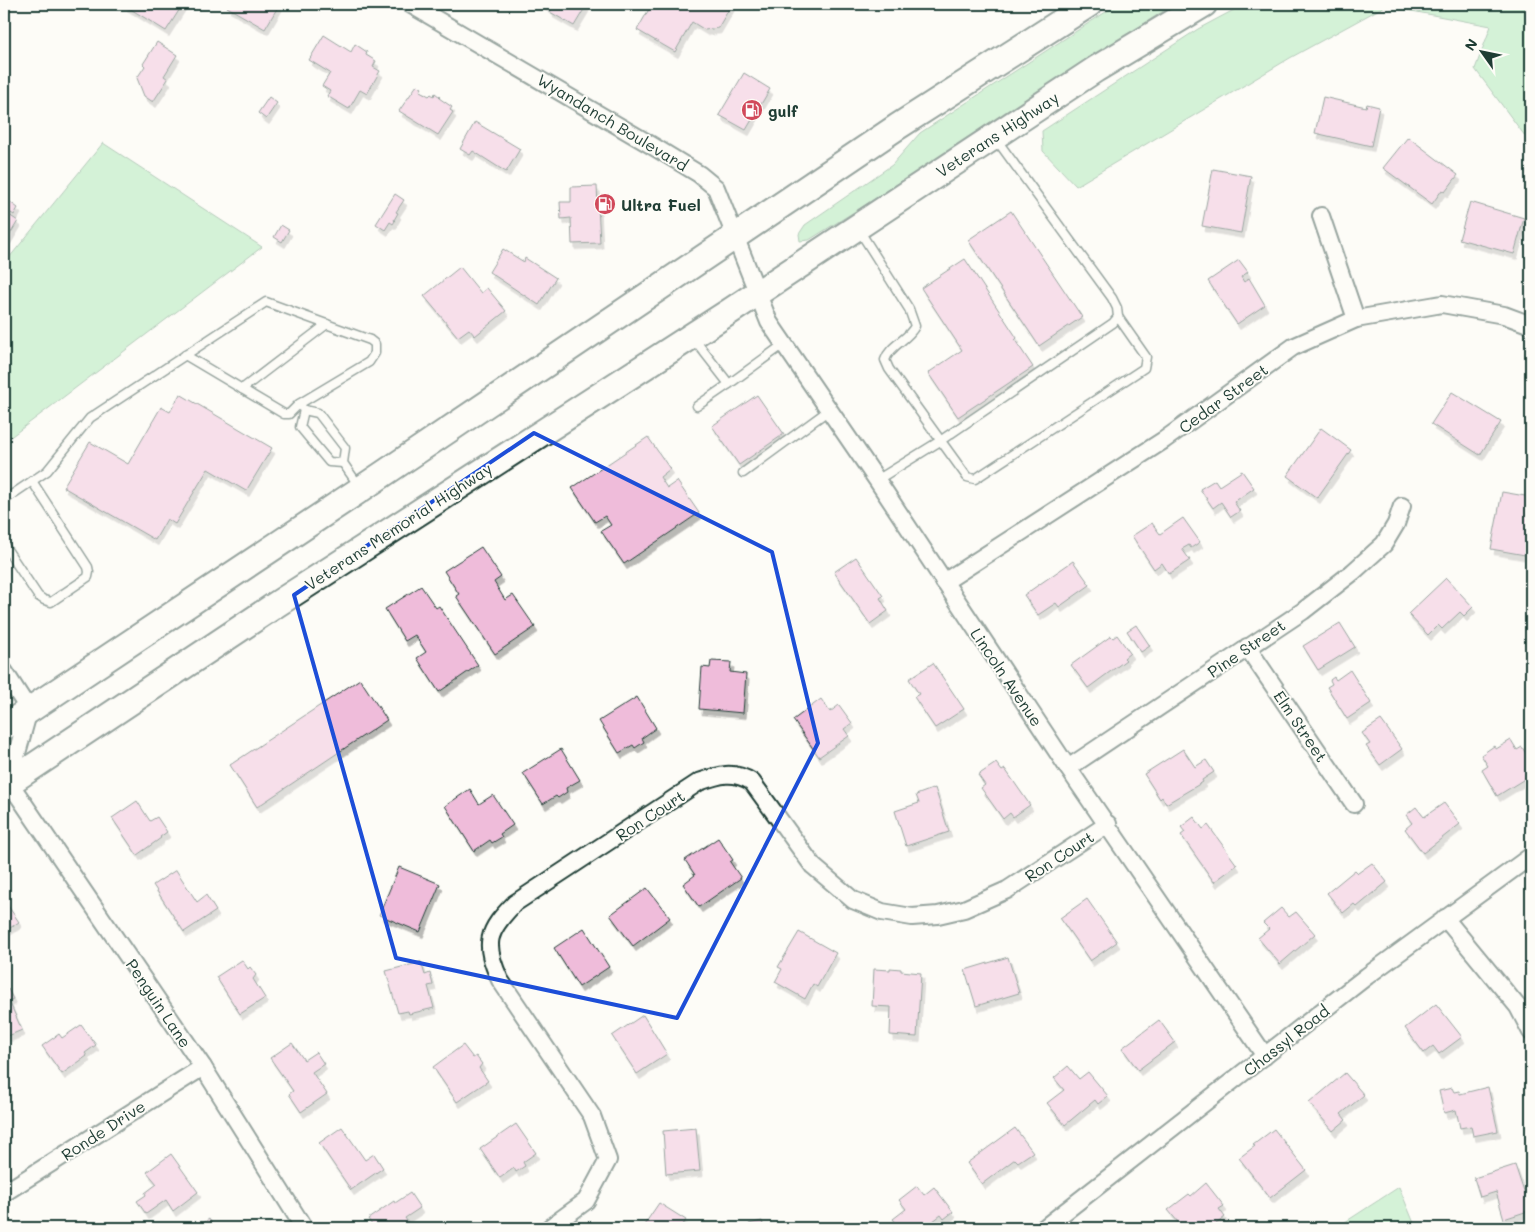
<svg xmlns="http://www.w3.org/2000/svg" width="1535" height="1232" font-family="Mali,sans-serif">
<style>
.green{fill:#a3e6b0;stroke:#619272}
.building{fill:#efbcda;stroke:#1f3d34;filter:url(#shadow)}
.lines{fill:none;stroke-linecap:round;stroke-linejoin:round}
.lane-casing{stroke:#1f3d34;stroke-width:11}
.street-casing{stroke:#1f3d34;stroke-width:20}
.primary-casing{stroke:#1f3d34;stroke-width:29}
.lane{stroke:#fdfcf7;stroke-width:8}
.street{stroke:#fdfcf7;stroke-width:16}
.primary{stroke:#fdfcf7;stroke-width:25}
.marked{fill:none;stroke:#1d4ed8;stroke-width:4;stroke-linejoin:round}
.labels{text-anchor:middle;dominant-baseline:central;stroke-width:4;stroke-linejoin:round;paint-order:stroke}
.poi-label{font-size:16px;font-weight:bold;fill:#1f3d34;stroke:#fdfcf7;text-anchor:start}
.street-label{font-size:16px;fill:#1f3d34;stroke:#fdfcf7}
</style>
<defs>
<filter id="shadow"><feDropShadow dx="3" dy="5.5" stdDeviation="0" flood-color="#0004"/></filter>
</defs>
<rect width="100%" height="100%" fill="#fdfcf7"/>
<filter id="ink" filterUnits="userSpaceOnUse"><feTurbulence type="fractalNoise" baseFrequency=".02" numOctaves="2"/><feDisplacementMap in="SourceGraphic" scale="10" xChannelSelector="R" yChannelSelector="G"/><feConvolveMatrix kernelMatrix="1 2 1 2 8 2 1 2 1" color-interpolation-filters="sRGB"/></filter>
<g filter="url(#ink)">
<g class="green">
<polygon points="1118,4 1174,4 926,167 809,240 800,241 799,234 805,225 892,165 920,133"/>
<polygon points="1245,4 1531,4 1531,144 1475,69 1491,26 1385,6 1290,58 1076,186 1043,151 1042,131 1198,29"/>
<polygon points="103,143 262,247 4,442 4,264"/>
<polygon points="1399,1187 1416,1228 1336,1228"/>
</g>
<g class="building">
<polygon points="125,4 183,4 166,31 124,5"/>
<polygon points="229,4 277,4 279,5 265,29 227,7"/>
<polygon points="541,4 583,4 586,6 574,26 550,12 551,10"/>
<polygon points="652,4 732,4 718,28 705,30 692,22 675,52 637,30"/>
<polygon points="324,35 351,52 355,44 367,52 366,55 376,61 373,67 380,71 367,94 360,90 349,109 327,96 330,91 322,86 330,73 309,60"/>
<polygon points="157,42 177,55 164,76 168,79 153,102 144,96 137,78 145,66 143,64"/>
<polygon points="744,73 770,89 746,130 719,115"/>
<polygon points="417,85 422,88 420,91 429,96 431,94 434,96 435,93 440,97 439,98 452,107 450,110 453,112 438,135 399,111"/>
<polygon points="269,97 277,103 266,119 258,113"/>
<polygon points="1323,97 1366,107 1367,104 1379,107 1371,146 1315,133"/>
<polygon points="475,122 520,149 506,172 473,151 470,155 460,149"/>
<polygon points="1408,137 1458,175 1445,192 1442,190 1432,204 1383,168"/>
<polygon points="1213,169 1251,176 1241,233 1202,226"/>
<polygon points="597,186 600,243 572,244 571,218 561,219 560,202 571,202 571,187"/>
<polygon points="395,194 404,200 396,212 398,213 394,220 395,221 393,224 390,222 385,230 376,224"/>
<polygon points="10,202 18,208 14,215 11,213 9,215 18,221 6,241 4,239 4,212 7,214 8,211 6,210"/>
<polygon points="1470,202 1524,218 1514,254 1459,239"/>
<polygon points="1011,211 1082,317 1039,346 968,240"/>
<polygon points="281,225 289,230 282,242 274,237"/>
<polygon points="503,249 524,262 525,258 556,278 539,305 489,272"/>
<polygon points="965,259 1017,338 1015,340 1033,367 958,417 928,373 962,350 921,288"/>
<polygon points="1239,260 1248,272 1241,277 1244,282 1249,278 1265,305 1237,324 1208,281"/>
<polygon points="460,267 481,293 487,288 506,311 475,336 469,329 458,337 424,296"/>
<polygon points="1452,392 1501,422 1480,455 1431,424"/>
<polygon points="180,394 272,448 246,491 208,469 175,524 167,519 155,540 63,487 90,442 128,464 161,407 170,412"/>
<polygon points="757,395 784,434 739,465 712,426"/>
<polygon points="1321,428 1351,450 1317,498 1287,476"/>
<polygon points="648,437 670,469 660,477 667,488 677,481 699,513 624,564 601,531 611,525 605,516 595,522 572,488"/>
<polygon points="1242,471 1254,488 1234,502 1240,511 1231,517 1221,502 1213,508 1200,489 1215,480 1219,486"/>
<polygon points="1502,492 1531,497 1531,521 1525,555 1491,549"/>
<polygon points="1183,518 1200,542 1191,548 1189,545 1182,549 1190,560 1169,574 1162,563 1154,569 1132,536 1152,523 1160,534"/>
<polygon points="481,547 501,577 494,582 505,600 513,595 535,627 495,654 456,596 459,594 444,571"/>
<polygon points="856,557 883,596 880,598 888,611 870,624 834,572"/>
<polygon points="1073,561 1090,585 1059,607 1056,603 1038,615 1024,595"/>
<polygon points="1446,578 1473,607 1464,616 1460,612 1442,629 1438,625 1428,635 1408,614"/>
<polygon points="421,586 436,608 439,606 478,665 439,692 417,658 426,652 415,635 405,641 385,609"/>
<polygon points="1340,623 1355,647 1318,670 1303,646"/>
<polygon points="1136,625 1150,646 1141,652 1127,631"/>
<polygon points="1117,635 1130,653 1124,658 1126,660 1088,688 1071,665 1111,636 1113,638"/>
<polygon points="711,661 731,662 730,672 746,674 743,713 699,709 702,667 710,668"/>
<polygon points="933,663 964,709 935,728 914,697 919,694 909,679"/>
<polygon points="1350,670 1371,703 1347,719 1327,687 1332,684 1330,680 1334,677 1336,680"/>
<polygon points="360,679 387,720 257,807 230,765"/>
<polygon points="637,697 656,728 642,738 644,742 635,748 633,745 619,753 599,721"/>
<polygon points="821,699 830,712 839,705 852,723 844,729 849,736 819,757 793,720"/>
<polygon points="1381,720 1402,749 1380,765 1366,746 1370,744 1362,733"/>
<polygon points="1511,740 1517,750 1522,747 1531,762 1531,775 1497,796 1482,770 1488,766 1481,755 1494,746 1496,749"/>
<polygon points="561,749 580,780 566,788 567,792 558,798 556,796 543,804 523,773"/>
<polygon points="1183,749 1195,767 1206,760 1214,772 1202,780 1203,782 1166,804 1162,797 1160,799 1144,774"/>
<polygon points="996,763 1002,771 1005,769 1030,805 1013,817 1010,813 1003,819 981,788 985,785 978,775"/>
<polygon points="935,788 949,832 906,846 895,811 919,803 916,795"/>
<polygon points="470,789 479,804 493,795 513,825 500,834 502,837 492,843 490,840 474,851 445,806"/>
<polygon points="137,801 150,821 157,817 167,832 160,837 161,838 137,855 112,818"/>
<polygon points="1444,803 1460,824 1423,853 1405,829 1412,823 1406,815 1416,807 1424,817"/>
<polygon points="1194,817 1203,829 1208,825 1237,865 1214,882 1181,835 1185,832 1181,827"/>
<polygon points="718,838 733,860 730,862 741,878 699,907 683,884 695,875 685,860"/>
<polygon points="1372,863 1387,882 1357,907 1354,904 1343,913 1327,893 1355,870 1358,873"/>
<polygon points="399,867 440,884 420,932 379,915"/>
<polygon points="176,870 197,902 206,895 216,911 184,932 153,885"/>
<polygon points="647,888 670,918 633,946 610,915"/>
<polygon points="1087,899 1117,942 1090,961 1060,918"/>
<polygon points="4,900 19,922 4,932"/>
<polygon points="1281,908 1289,917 1296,912 1315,934 1280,964 1258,938 1269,929 1263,923"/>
<polygon points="584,928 609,967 579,987 554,948"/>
<polygon points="799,932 836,953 817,987 813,984 805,999 775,982 782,969 778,967"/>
<polygon points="1008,957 1019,993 976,1006 965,970"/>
<polygon points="242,960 248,969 250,967 256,975 253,979 265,998 240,1014 216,977"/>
<polygon points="421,962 425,975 430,973 433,985 428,986 434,1008 409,1014 408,1011 398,1013 386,971"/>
<polygon points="890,968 901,969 901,971 921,973 917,1037 890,1035 891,1007 872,1006 874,969 890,970"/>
<polygon points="8,989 13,999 9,1001 22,1030 8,1036 4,1028 4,991"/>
<polygon points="1436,1004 1462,1037 1439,1054 1433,1046 1424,1053 1405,1028"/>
<polygon points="643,1015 667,1054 637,1074 612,1036"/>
<polygon points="1159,1020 1175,1042 1138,1070 1122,1048"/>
<polygon points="81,1025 96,1045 85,1053 87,1056 62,1074 42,1046 59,1034 62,1038"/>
<polygon points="292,1043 304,1060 316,1052 324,1064 312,1072 327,1094 301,1112 289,1094 293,1091 270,1058"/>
<polygon points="463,1045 473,1058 476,1056 482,1064 479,1068 488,1081 457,1102 433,1067"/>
<polygon points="1068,1066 1079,1079 1088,1072 1108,1096 1098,1104 1095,1100 1065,1125 1047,1103 1064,1090 1054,1078"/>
<polygon points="1345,1073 1364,1095 1341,1114 1346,1120 1333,1131 1309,1103"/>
<polygon points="1488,1087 1498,1131 1473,1136 1471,1126 1460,1128 1456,1110 1444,1113 1439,1091 1452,1088 1454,1092 1459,1091 1460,1094"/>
<polygon points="516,1124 536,1153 523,1162 525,1166 516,1172 514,1168 500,1178 480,1149"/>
<polygon points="342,1127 365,1160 374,1154 383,1168 351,1190 319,1143"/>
<polygon points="696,1128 700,1171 666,1174 663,1131"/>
<polygon points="1015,1128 1033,1152 1018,1162 1015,1159 982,1184 967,1163"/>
<polygon points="1274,1129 1306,1170 1270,1198 1239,1158 1255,1146 1253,1145"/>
<polygon points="171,1154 198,1192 173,1211 166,1200 146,1214 137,1201 146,1195 145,1193 157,1184 147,1172"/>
<polygon points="1515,1165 1525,1195 1531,1198 1531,1210 1504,1219 1496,1192 1480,1197 1474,1178"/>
<polygon points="1206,1183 1224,1206 1219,1209 1225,1217 1211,1228 1183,1228 1168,1210 1189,1194 1191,1196"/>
<polygon points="917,1186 924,1195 934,1187 953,1212 944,1219 941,1215 924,1228 900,1228 893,1219 906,1209 899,1200"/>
<polygon points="410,1193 420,1208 405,1218 412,1228 374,1228 368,1219 394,1201 395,1203"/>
<polygon points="659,1203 686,1220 681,1228 642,1228"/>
<polygon points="209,1219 215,1228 196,1228"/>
<polygon points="762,1221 764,1228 750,1228 749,1224"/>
</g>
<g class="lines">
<g class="lane-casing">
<g id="lane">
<path d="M859,230L909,309L915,326C908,340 890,345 885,360L889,369L967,477L975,479L1144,368L1146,357L1118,317"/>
<polyline points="694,339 729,384 784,344"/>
<polyline points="185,355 284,414 289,414 299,404"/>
<polyline points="242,389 327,324"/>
<polyline points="697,406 729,384"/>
<polyline points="304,410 300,427 329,462 343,463"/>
<polyline points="743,473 829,410"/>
<polyline points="877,480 940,441 1113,323 1118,317 1117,308 1112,298 996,139"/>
<polyline points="4,500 47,471 90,418 266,302 370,340 375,344 375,353 369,362 299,404 304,410 318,413 345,448 343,463 359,486"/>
<polyline points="4,545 38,596 44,600 51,602 88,577 89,572 88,567 32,481"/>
</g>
</g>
<g class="street-casing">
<g id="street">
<polyline points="410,4 651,145 699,174 716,188 769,322 877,480 1068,768 1265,1056"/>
<polyline points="1321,216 1356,319"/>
<polyline points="944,582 1164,440 1293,347 1356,319 1442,304 1504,315 1531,325"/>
<polyline points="1247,647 1354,804"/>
<polyline points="4,671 29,710 9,782 203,1067 304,1228"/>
<polyline points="1068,768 1303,611 1353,572 1384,544 1396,524 1402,506"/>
<polyline points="1445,918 1518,1007 1531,1032"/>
<polyline points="4,1193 203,1067"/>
<path d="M549,1228L586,1201L608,1160L592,1116L500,980C483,943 487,931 515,903L699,782C719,775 733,770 752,782L813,866L853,900L882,912L912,917L938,915L964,909L1007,890L1108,824"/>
<polyline points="1044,1228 1367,976 1531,856"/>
</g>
</g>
<g class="primary-casing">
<g id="primary">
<polyline points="4,727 361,489 897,127 1089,4"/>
<polyline points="4,786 277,604 729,312 1096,69 1204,4"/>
</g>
</g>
<use href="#lane" class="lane"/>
<use href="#street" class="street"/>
<use href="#primary" class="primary"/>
</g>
</g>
<path d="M0 0H1535V1232H0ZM534,433L772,552L818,743L677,1018L396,958L294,595Z" fill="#fdfcf7" fill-opacity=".55" fill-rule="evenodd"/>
<path class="marked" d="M534,433L772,552L818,743L677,1018L396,958L294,595Z"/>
<defs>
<g id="fuel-disc" transform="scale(1.125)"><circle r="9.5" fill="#d1495b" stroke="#fdfcf7"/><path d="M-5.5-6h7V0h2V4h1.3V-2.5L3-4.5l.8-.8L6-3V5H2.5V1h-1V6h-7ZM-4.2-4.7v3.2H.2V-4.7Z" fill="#fff"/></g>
</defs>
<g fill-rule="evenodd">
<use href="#fuel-disc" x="752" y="110"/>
<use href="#fuel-disc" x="605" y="204"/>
</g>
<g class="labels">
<g class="poi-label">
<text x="768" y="110">gulf</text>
<text x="621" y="204">Ultra Fuel</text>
</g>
<g class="street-label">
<text transform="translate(613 122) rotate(31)">Wyandanch Boulevard</text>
<text transform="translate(997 134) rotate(-33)">Veterans Highway</text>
<text transform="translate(1223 398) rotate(-36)">Cedar Street</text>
<text transform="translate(398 526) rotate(-33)">Veterans Memorial Highway</text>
<text transform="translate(1246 648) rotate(-34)">Pine Street</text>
<text transform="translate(1007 677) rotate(56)">Lincoln Avenue</text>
<text transform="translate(1301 726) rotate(56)">Elm Street</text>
<text transform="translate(650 815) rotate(-33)">Ron Court</text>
<text transform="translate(1059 856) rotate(-33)">Ron Court</text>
<text transform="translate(159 1003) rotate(56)">Penguin Lane</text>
<text transform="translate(1286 1040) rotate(-38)">Chassyl Road</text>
<text transform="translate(103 1130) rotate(-33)">Ronde Drive</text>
</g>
</g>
<rect width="1535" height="1232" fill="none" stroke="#fdfcf7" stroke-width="20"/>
<rect x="10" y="10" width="1515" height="1212" fill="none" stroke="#1f3d34" stroke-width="2" filter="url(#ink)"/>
<g transform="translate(1482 52) rotate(303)" stroke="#fdfcf7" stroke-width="4" paint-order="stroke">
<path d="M0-4L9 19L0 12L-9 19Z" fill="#1f3d34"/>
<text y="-8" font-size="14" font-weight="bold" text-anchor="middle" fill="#1f3d34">N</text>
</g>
</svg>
